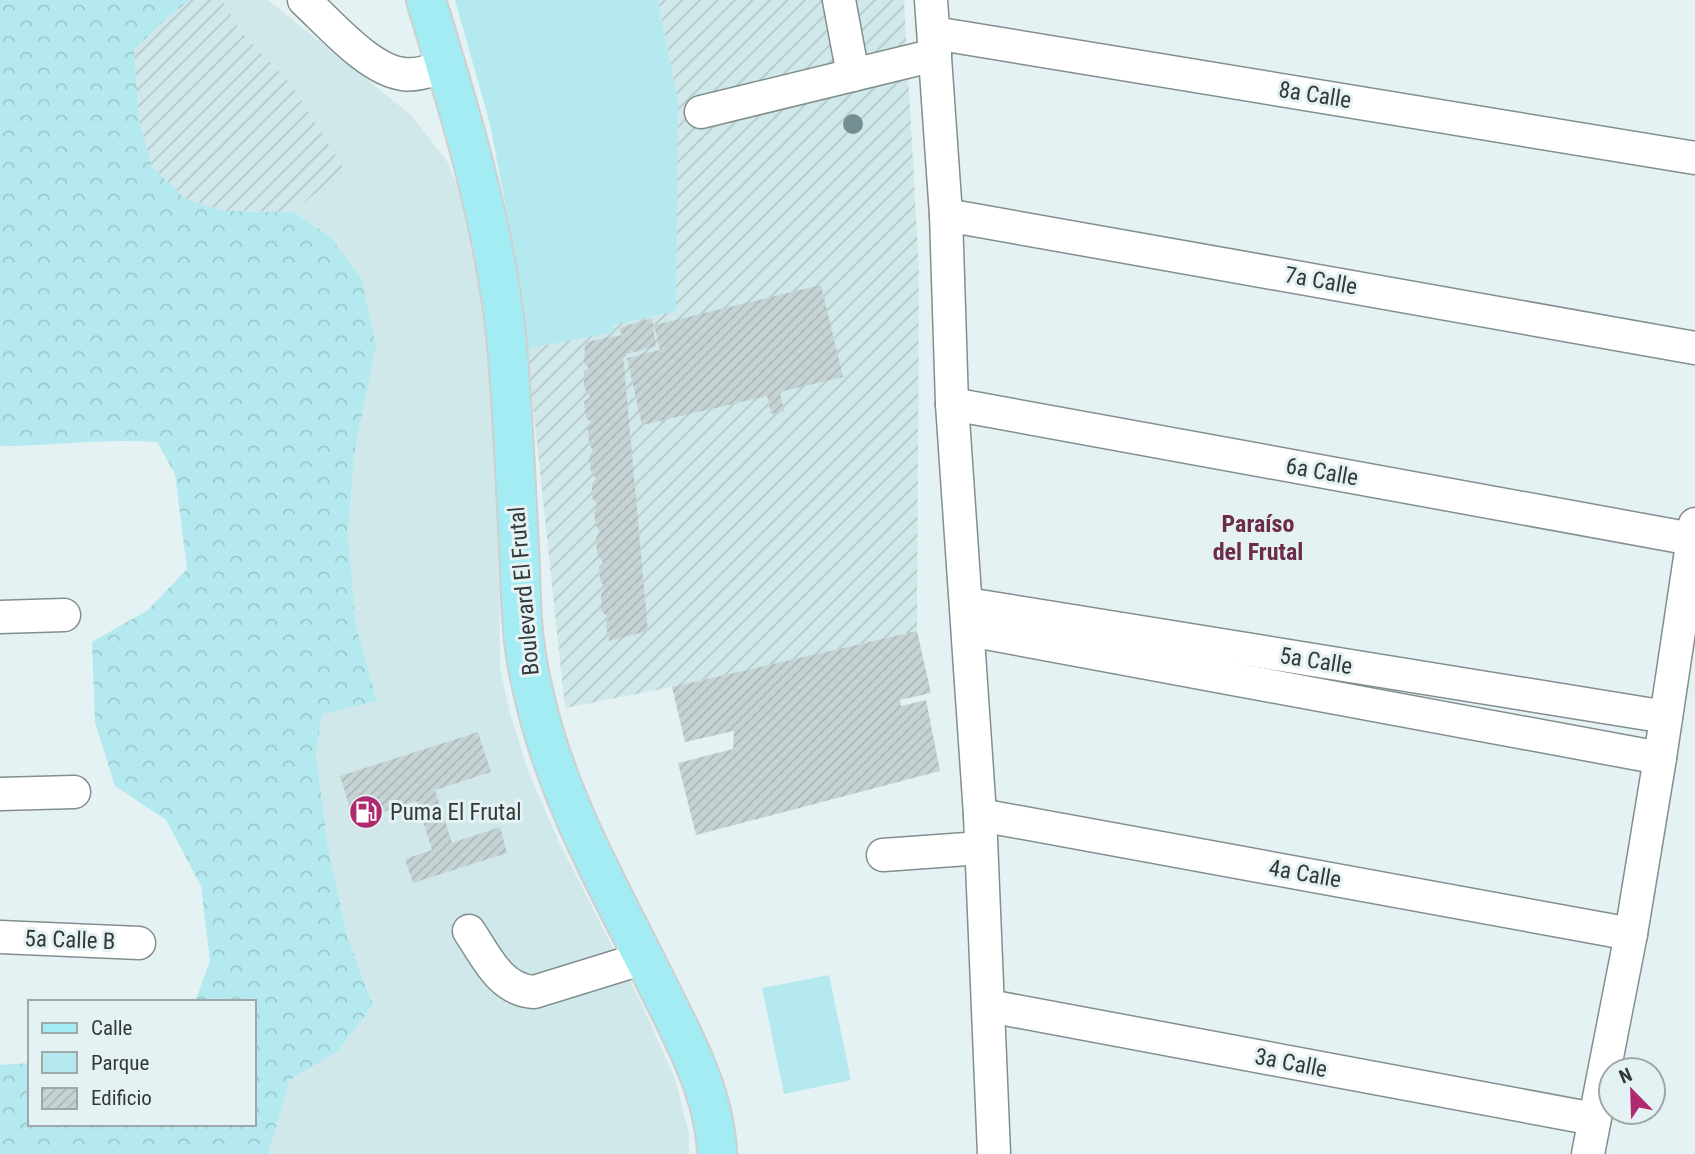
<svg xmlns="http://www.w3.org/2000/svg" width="1695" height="1154" font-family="'Roboto Condensed',sans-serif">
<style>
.built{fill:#d1e8ea}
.industrial{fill:url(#industrial-furrows)}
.forest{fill:url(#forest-crowns)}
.park{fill:#b4eaef}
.building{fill:url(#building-hatch)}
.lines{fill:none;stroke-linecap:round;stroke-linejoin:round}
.minor-casing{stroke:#828e8f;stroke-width:35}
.major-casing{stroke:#cecfcf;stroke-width:42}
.minor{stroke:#fff;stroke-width:32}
.major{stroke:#a3ecf3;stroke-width:38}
.tree{fill:#728e91}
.labels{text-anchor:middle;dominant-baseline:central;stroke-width:6;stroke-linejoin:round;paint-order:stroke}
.street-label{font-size:23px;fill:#333838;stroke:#e5f2f3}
.poi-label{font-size:23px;fill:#333838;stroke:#e5f2f3;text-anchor:start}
.neighbourhood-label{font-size:24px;font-weight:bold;fill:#6d2b4a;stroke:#e5f2f3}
</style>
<defs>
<pattern id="industrial-furrows" width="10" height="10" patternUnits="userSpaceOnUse" patternTransform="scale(1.75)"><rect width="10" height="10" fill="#d1e8ea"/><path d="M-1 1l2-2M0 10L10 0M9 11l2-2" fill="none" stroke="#b4c8c9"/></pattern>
<pattern id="forest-crowns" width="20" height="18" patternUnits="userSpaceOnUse" patternTransform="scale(1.75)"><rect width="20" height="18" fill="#b4eaef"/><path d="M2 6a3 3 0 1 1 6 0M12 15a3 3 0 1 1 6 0" fill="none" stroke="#9bc9ce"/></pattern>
<pattern id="building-hatch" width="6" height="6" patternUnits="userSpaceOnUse" patternTransform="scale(1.75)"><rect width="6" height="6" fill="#c6d3d4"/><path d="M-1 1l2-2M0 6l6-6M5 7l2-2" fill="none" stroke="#abb6b7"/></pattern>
</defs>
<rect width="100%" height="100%" fill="#e5f2f3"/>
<polygon class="built" points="222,0 268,0 411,115 447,161 463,200 479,274 491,384 499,507 500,669 510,713 529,774 559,842 644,1009 675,1079 689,1135 689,1154 268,1154 290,1080 338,1051 373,1005 348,938 328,847 316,754 322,714 377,700 356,625 348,534 355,449 330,236 293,212 343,169 291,84 242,33"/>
<g class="industrial">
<polygon points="190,0 222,0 242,33 291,84 344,169 293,212 226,211 187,200 152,167 139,120 134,50 168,17"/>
<polygon points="658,0 904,0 919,271 917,631 672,687 565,708 527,349 613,331 612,325 678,102"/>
</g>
<path class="forest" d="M0,0H190L168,17L134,50L139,120L152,167L187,200L226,211L293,212L330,236L361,278L376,346L355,449L348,534L356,625L377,701L322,714L316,754L328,847L348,938L373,1005L338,1051L290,1080L268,1154H0V1065L30,1063V1124H254V1002H195L210,961L201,886L166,820L115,786L95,722L92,642L148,610L187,569L175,474L157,442C105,438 53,446 0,446Z"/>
<g class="park">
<polygon points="455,0 658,0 678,102 676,311 613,325 613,332 527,349 515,256 490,124"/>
<polygon points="829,975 851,1080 784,1094 762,988"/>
</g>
<g class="building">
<polygon points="821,285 843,377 780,392 784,411 771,414 767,396 642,425 627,358 660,350 654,325"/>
<polygon points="652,318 656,346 623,355 648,631 609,641 606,626 608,618 601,610 601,595 605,588 600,580 599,567 603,563 597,553 596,538 600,531 596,526 594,512 598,505 592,498 592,484 596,479 591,471 589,457 593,451 589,443 588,429 592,423 586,418 584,402 590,397 584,387 584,372 589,368 584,363 585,342 622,335 619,328"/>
<polygon points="917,631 931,693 900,700 901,706 926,700 940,771 696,835 678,763 733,749 734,731 685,742 672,687"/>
<polygon points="478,732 491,772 435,790 452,843 500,827 507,853 413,883 405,859 432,850 417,801 354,821 340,776"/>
</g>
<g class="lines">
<g class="minor-casing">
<g id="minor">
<path d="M304,0C329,23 369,70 403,74C418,76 432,70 446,65"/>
<polyline points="839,0 853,75"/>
<polyline points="931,0 946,215 952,404 980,815 994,1154"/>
<polyline points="934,33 1695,158"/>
<polyline points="701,112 935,55"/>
<polyline points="946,215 1695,348"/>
<polyline points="952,404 1692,539"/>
<polyline points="967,604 1666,717"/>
<polyline points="0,617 64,615"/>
<polyline points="969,630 1660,758"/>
<polyline points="0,794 74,792"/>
<polyline points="980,815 1631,934"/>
<polyline points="883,855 981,848"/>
<path d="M469,931C486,956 500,990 534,992L644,958"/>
<polyline points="0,937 139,943"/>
<polyline points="989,1006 1594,1119"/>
<polyline points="1588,1154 1631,934 1660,758 1695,524"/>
</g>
</g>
<g class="major-casing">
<path id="major" d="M426,0C459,109 494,221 506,335C513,405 515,475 519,546C521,580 520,614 525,648C528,672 534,696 540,719C565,812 615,899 657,984C683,1037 715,1093 717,1154"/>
</g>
<use href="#minor" class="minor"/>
<use href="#major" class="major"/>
</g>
<circle class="tree" cx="853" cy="124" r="10"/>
<defs>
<g id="fuel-disc" transform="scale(1.75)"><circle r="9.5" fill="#ae296f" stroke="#e5f2f3"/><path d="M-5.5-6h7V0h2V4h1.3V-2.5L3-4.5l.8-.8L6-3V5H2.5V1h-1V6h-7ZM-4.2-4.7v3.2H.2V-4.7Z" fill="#fff"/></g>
</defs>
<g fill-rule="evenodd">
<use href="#fuel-disc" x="366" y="812"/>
</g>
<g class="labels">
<g class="street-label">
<text transform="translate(1315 95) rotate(9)">8a Calle</text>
<text transform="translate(1321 281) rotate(10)">7a Calle</text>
<text transform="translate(1322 472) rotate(10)">6a Calle</text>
<text transform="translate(524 591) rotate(-95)">Boulevard El Frutal</text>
<text transform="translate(1316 661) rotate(9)">5a Calle</text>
<text transform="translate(1305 874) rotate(10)">4a Calle</text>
<text transform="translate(70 940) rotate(2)">5a Calle B</text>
<text transform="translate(1291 1063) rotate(11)">3a Calle</text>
</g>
<g class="poi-label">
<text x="390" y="812">Puma El Frutal</text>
</g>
<g class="neighbourhood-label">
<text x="1258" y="524">Paraíso<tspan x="1258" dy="28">del Frutal</tspan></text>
</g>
</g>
<rect x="28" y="1000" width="228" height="126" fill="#e5f2f3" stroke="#9ea8a8" stroke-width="2"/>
<rect x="42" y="1023" width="35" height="10" fill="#a3ecf3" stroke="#9ea8a8" stroke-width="2"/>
<text x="91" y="1035" font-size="21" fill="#333838">Calle</text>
<rect x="42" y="1052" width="35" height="21" fill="#b4eaef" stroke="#9ea8a8" stroke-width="2"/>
<text x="91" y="1070" font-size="21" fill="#333838">Parque</text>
<rect x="42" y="1088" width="35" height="21" fill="url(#building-hatch)" stroke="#9ea8a8" stroke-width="2"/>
<text x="91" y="1105" font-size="21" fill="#333838">Edificio</text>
<g transform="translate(1632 1091) rotate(337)"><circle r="33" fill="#e5f2f3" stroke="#9ea8a8" stroke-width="2"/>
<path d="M0-5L12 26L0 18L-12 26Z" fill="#ae296f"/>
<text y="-10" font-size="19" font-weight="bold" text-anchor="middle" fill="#333838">N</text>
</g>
</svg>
